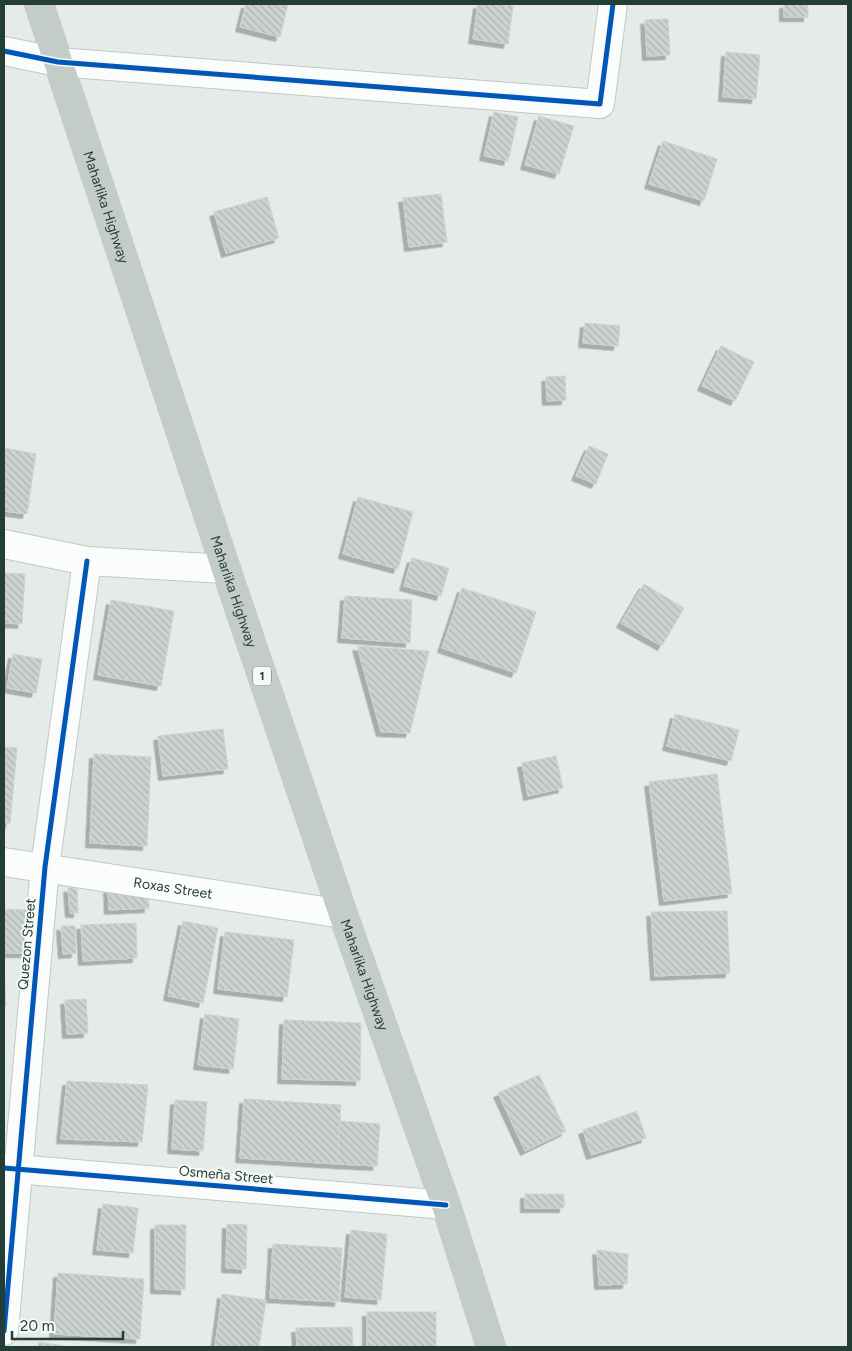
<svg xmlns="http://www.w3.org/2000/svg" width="852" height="1351" font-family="Figtree,sans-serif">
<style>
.building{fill:url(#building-back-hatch);stroke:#ced3d1;filter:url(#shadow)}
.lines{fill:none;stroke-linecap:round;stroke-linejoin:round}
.minor-casing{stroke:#c2c8c5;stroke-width:30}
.trunk-casing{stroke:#c1cac7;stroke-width:30}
.minor{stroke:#fbfcfc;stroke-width:28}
.trunk{stroke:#c4ccca;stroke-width:28}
.cycleway-casing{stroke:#f4f9f6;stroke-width:8}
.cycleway{stroke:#0057b8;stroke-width:5}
.labels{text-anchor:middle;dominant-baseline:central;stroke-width:4;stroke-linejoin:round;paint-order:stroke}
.shield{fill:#f4f9f6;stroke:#627670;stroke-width:1}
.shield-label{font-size:12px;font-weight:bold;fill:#233e36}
.street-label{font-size:14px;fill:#233e36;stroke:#f4f9f6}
</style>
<defs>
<pattern id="building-back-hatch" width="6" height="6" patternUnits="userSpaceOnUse" patternTransform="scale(1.25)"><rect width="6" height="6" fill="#ccd2cf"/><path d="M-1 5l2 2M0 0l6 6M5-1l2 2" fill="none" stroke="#afb5b2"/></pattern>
<filter id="shadow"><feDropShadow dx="-4.5" dy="4.5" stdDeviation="0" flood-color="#0004"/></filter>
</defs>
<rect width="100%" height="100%" fill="#e5ebe8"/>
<g class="building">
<polygon points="246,4 288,4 280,37 240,27"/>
<polygon points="478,4 496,4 513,6 508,44 473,39"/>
<rect x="784" y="4" width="24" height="13"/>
<polygon points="668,19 670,55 647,56 645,20"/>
<polygon points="726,52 760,55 756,99 723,97"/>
<polygon points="494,112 518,117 508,161 484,156"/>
<polygon points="539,116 574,126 559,174 525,165"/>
<polygon points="663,141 717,159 704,201 649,184"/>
<polygon points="441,194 447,242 409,247 403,198"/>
<polygon points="267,197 279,238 226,253 214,212"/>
<polygon points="585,323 620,326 618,346 583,343"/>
<polygon points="721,346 754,362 735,401 702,386"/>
<polygon points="565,376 566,400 547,401 546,377"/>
<polygon points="589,446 608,454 596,484 576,476"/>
<polygon points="4,448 36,454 27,514 4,511"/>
<polygon points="358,497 413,512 398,569 343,554"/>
<polygon points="412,558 449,568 441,596 404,586"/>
<polygon points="4,573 25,574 22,624 4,623"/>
<polygon points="644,584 684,608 662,646 621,623"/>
<polygon points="462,588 536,612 516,673 442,648"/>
<polygon points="345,596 412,600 410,643 342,638"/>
<polygon points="111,600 174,611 161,686 98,675"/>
<polygon points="357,646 429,651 410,733 381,732"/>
<polygon points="13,654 42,659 36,693 7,688"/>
<polygon points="675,714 739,730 731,761 667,746"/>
<polygon points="223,729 228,769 163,776 158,736"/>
<polygon points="4,747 17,748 10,824 4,823"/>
<polygon points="94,754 151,757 147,846 90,843"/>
<polygon points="556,756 563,788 528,796 522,763"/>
<polygon points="717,774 732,893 664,901 649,782"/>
<polygon points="77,887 78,913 70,913 68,888"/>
<polygon points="148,887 149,908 109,910 108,889"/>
<polygon points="4,909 27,910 26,953 4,953"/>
<polygon points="727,911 730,973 655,976 651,912"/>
<polygon points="183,921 218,928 203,1003 168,996"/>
<polygon points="136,923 137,958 83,961 81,925"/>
<polygon points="61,926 75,926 76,953 63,954"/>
<polygon points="225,932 294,940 287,997 218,989"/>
<polygon points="4,966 6,1006 4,1006"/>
<polygon points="86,999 88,1033 67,1034 65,1000"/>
<polygon points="205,1014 239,1019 233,1069 198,1065"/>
<polygon points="284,1020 361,1023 360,1081 282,1079"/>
<polygon points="539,1075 566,1131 525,1151 498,1093"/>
<polygon points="67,1081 148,1085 142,1142 61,1139"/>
<polygon points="244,1099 341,1105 337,1164 240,1158"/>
<polygon points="175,1100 207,1102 203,1151 172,1149"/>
<polygon points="637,1111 646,1138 591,1155 583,1130"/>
<polygon points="340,1121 380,1124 377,1166 337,1164"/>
<rect x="525" y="1194" width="39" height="14"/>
<polygon points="103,1204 138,1208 133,1253 97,1250"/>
<polygon points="227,1224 247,1225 246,1269 226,1268"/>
<polygon points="155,1225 186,1225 185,1290 155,1289"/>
<polygon points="351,1230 387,1234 381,1300 345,1297"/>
<polygon points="273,1244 342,1248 339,1302 270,1298"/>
<polygon points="597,1250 628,1254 627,1284 599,1285"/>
<polygon points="58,1273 144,1279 140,1339 54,1334"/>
<polygon points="222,1294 266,1300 259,1347 215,1347"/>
<rect x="367" y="1312" width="69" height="35"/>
<polygon points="352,1327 353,1347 297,1347 296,1328"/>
<polygon points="39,1342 70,1347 38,1347"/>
</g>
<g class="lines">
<g class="minor-casing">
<g id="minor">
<polyline points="4,51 58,62 600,104 613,4"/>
<polyline points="4,544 87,561 226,569"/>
<path id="s1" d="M4,862L343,914"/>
<polyline points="4,1168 446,1205"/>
<polyline points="4,1331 45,867 87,561"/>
</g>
</g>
<g class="trunk-casing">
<g id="trunk">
<path id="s2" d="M39,4L226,569L343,914L446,1205L491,1347"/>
</g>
</g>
<use href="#minor" class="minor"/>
<use href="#trunk" class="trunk"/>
<g class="cycleway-casing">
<g id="cycleway">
<polyline points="4,51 58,62 600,104 613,4"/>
<polyline points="4,1168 446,1205"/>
<polyline points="4,1331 45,867 87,561"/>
</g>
</g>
<use href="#cycleway" class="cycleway"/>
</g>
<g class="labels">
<rect class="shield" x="253" y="666.5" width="18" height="19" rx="4"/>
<g class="shield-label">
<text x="262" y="676">1</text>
</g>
<g class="street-label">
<text stroke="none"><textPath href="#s2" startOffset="214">Maharlika Highway</textPath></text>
<text stroke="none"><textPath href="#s2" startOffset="619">Maharlika Highway</textPath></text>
<text stroke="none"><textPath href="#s1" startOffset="171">Roxas Street</textPath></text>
<text transform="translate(27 944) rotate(-85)">Quezon Street</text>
<text stroke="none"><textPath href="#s2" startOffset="1024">Maharlika Highway</textPath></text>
<text transform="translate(226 1175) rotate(5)">Osmeña Street</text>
</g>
</g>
<rect width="852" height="1351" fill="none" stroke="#233e36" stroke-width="10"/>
<path d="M12 1331v8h111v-8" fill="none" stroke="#233e36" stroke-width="2.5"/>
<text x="20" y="1331" font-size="15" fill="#233e36" stroke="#f4f9f6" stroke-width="4" paint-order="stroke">20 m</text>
</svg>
